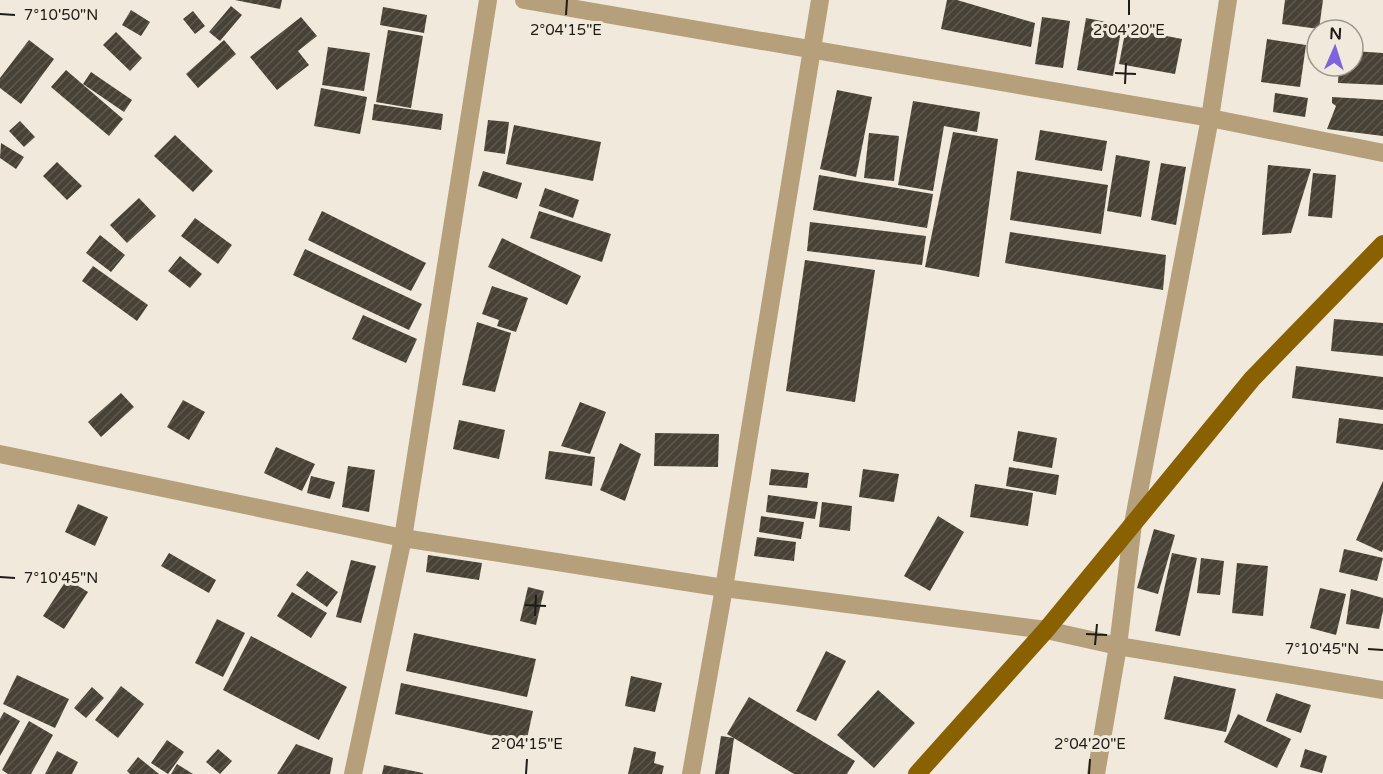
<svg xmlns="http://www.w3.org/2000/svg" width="1383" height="774" font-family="'Varela Round',sans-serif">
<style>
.building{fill:url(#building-hatch)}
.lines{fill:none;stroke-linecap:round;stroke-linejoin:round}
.minor{stroke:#b6a07b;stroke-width:18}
.major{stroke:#896100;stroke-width:18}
.ticks{fill:none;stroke:#1f1c18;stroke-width:2}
.ticks-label{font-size:15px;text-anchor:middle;fill:#1f1c18;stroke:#f1e9dc;stroke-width:6;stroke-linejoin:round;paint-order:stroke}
</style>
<defs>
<pattern id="building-hatch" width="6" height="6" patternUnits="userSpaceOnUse" patternTransform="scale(1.5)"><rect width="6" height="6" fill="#474136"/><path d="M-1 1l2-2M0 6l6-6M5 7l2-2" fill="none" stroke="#5e5950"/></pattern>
</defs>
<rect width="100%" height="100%" fill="#f1e9dc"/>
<g class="building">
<polygon points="235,0 282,0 280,9"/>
<polygon points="947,0 957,0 1035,23 1031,47 941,29"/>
<polygon points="1285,0 1323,0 1319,29 1282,24"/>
<polygon points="231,6 242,15 220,41 209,32"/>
<polygon points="383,7 427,15 424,33 380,25"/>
<polygon points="131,10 150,22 141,36 122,25"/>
<polygon points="193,11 205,26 195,34 183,19"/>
<polygon points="301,17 317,36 298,51 309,65 277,90 250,57"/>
<polygon points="1042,17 1070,21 1063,68 1035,64"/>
<polygon points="1086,18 1122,25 1113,76 1077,70"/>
<polygon points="1126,28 1182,39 1175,74 1119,64"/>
<polygon points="388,30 423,36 411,108 376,102"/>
<polygon points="116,32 142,58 130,71 103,45"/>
<polygon points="1267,39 1306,45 1300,87 1261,82"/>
<polygon points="29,40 54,59 21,104 0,88 0,78"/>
<polygon points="224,40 236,54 198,88 186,74"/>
<polygon points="328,47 370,53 364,91 322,85"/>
<polygon points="1353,51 1383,53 1383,85 1338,83 1339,66 1353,66"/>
<polygon points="66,70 123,119 109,136 51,87"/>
<polygon points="91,72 132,100 124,112 83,84"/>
<polygon points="321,88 367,97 360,134 314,126"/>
<polygon points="837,90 872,97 856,177 820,169"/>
<polygon points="1275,93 1308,98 1305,117 1273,112"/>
<polygon points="1332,97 1383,100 1383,136 1327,129 1336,106 1332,103"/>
<polygon points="913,101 980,112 977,132 944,126 933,191 898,185"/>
<polygon points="374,104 443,114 441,130 372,120"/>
<polygon points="488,120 509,122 505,154 484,151"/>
<polygon points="20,121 35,137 24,147 9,131"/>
<polygon points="514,125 601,142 593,181 506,164"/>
<polygon points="1040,130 1107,141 1102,171 1035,160"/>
<polygon points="953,132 998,139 979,277 925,267"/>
<polygon points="869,133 899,136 894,181 864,178"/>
<polygon points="175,135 213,171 193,192 154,156"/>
<polygon points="1,143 24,157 16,169 0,158"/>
<polygon points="1116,155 1150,161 1141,217 1107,211"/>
<polygon points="57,162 82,186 67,200 43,176"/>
<polygon points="1161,163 1186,167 1176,225 1151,220"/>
<polygon points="1268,165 1311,169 1291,233 1262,235"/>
<polygon points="483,171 522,183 517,199 478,186"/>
<polygon points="1017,171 1108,185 1101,234 1010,220"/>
<polygon points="1313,173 1336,175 1332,218 1308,216"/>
<polygon points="819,175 933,194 927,228 813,210"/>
<polygon points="545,188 579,200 573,218 539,206"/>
<polygon points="139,198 156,216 127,243 110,225"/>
<polygon points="322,211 426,263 411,291 308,240"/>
<polygon points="539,211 611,234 602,262 530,238"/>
<polygon points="195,218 232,245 218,264 181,236"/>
<polygon points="810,222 926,236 922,265 807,251"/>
<polygon points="1010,232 1166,255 1163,290 1005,263"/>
<polygon points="100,235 125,255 111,272 86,253"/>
<polygon points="502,238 581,276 567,305 488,267"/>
<polygon points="305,249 422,304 409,330 293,275"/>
<polygon points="180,256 202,274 190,288 168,271"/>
<polygon points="805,260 875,270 855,402 786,391"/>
<polygon points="93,266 148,305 137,321 82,281"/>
<polygon points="492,286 528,298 516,332 497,326 499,320 482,314"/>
<polygon points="363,315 417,339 406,363 352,339"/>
<polygon points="1334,319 1383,323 1383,356 1331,351"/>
<polygon points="477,322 511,333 495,392 462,385"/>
<polygon points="1296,366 1383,377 1383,410 1292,398"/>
<polygon points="121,393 134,407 101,437 88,422"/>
<polygon points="183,400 205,412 189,440 167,427"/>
<polygon points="580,402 606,412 590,454 561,446"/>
<polygon points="1339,418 1383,424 1383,450 1336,443"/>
<polygon points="459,420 505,430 499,459 453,449"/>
<polygon points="1018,431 1057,438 1052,468 1013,461"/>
<polygon points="655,433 719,434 718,467 654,466"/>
<polygon points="620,443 641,454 625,501 600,490"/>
<polygon points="276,447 315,464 302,491 264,473"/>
<polygon points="549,451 595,457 592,486 545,479"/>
<polygon points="348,466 375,470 369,512 342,507"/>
<polygon points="1009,467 1059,475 1056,495 1006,486"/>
<polygon points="771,469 809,473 807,488 769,485"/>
<polygon points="863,469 899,474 894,502 859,497"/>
<polygon points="311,476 335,482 330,499 307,493"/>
<polygon points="1383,481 1383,549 1382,552 1356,540"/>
<polygon points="975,484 1033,493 1028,526 970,517"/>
<polygon points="768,495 818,502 815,519 766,512"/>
<polygon points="822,502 852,506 850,531 819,527"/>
<polygon points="78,504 108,517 95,546 65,532"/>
<polygon points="761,516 804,522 801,539 759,532"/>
<polygon points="938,516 964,532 930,591 904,576"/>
<polygon points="1154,529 1175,535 1158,594 1137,588"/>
<polygon points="757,537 796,542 794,561 754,556"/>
<polygon points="1344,549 1383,558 1377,581 1339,572"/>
<polygon points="169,553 216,580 209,593 161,566"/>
<polygon points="1172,553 1197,558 1180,636 1155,631"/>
<polygon points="428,555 482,563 479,580 426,572"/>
<polygon points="1201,558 1224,561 1220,595 1197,593"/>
<polygon points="351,560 376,566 361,623 336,617"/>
<polygon points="1237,563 1268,566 1263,616 1232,613"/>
<polygon points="307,571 338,592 327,607 296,585"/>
<polygon points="67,579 88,592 64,629 43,616"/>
<polygon points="528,587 544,591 536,625 520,621"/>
<polygon points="1320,588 1346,594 1336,635 1310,628"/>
<polygon points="1351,589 1383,598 1383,611 1379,629 1346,624"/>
<polygon points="292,592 327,613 311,638 277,616"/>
<polygon points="217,619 245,633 223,677 195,663"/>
<polygon points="414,633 536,659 527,697 406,671"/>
<polygon points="251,636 347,687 319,740 223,690"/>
<polygon points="826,651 846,661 816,721 796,711"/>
<polygon points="17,675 69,699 55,728 3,704"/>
<polygon points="631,676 662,683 655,712 625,706"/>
<polygon points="1174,676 1236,689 1226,732 1164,719"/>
<polygon points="401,683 533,711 526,743 395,714"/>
<polygon points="121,686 144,704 118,738 95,720"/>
<polygon points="92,687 104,698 86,718 74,708"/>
<polygon points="878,690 915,723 874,768 837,735"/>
<polygon points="1276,693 1311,705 1301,733 1266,721"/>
<polygon points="749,697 855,761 847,774 794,774 727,734"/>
<polygon points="4,712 20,721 0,756 0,719"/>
<polygon points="1238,714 1291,739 1277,768 1224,742"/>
<polygon points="29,721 53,735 31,774 8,774 2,770"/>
<polygon points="721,736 734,738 729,774 715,774"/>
<polygon points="167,740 184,752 168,774 151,763"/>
<polygon points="296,744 333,758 330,774 277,774"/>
<polygon points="634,747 656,752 654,763 664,766 662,774 628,774"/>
<polygon points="218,749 232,761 220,774 206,762"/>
<polygon points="1305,749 1327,756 1322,773 1300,767"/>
<polygon points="57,751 78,762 72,774 45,774"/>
<polygon points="138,757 159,774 130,774 127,771"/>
<polygon points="177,764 193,774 171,774"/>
<polygon points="384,765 423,773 423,774 382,774"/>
</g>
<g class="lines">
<g class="minor">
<polyline points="524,0 1210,118 1383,153"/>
<polyline points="0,454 403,538 724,588 1046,630 1118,646 1383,690"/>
<polyline points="353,774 403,538 488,0"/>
<polyline points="691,774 724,588 820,0"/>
<polyline points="1096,774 1118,646 1133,524 1210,118 1228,0"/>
</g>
<polyline class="major" points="917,774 1046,630 1252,379 1383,244"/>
</g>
<path class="ticks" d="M0,14L15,15M566,15L567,0M1129,15V0M1115,73L1136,74M1125,84L1126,63M0,577L15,578M525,605L546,606M535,616L536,595M1086,634L1107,635M1095,645L1097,624M1368,649L1383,650M526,774L527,759M1089,774L1090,759"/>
<g class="ticks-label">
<text x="61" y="20">7°10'50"N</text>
<text x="566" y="35">2°04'15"E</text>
<text x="1129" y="35">2°04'20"E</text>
<text x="61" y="583">7°10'45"N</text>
<text x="1322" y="654">7°10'45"N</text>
<text x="527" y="749">2°04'15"E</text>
<text x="1090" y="749">2°04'20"E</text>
</g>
<g transform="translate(1335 48) rotate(3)"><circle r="28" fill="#f1e9dc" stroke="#9d978e" stroke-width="1.5"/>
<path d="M0-4.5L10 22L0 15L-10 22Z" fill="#7f63de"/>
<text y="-9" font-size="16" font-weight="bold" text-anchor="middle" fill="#1f1c18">N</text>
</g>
</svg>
